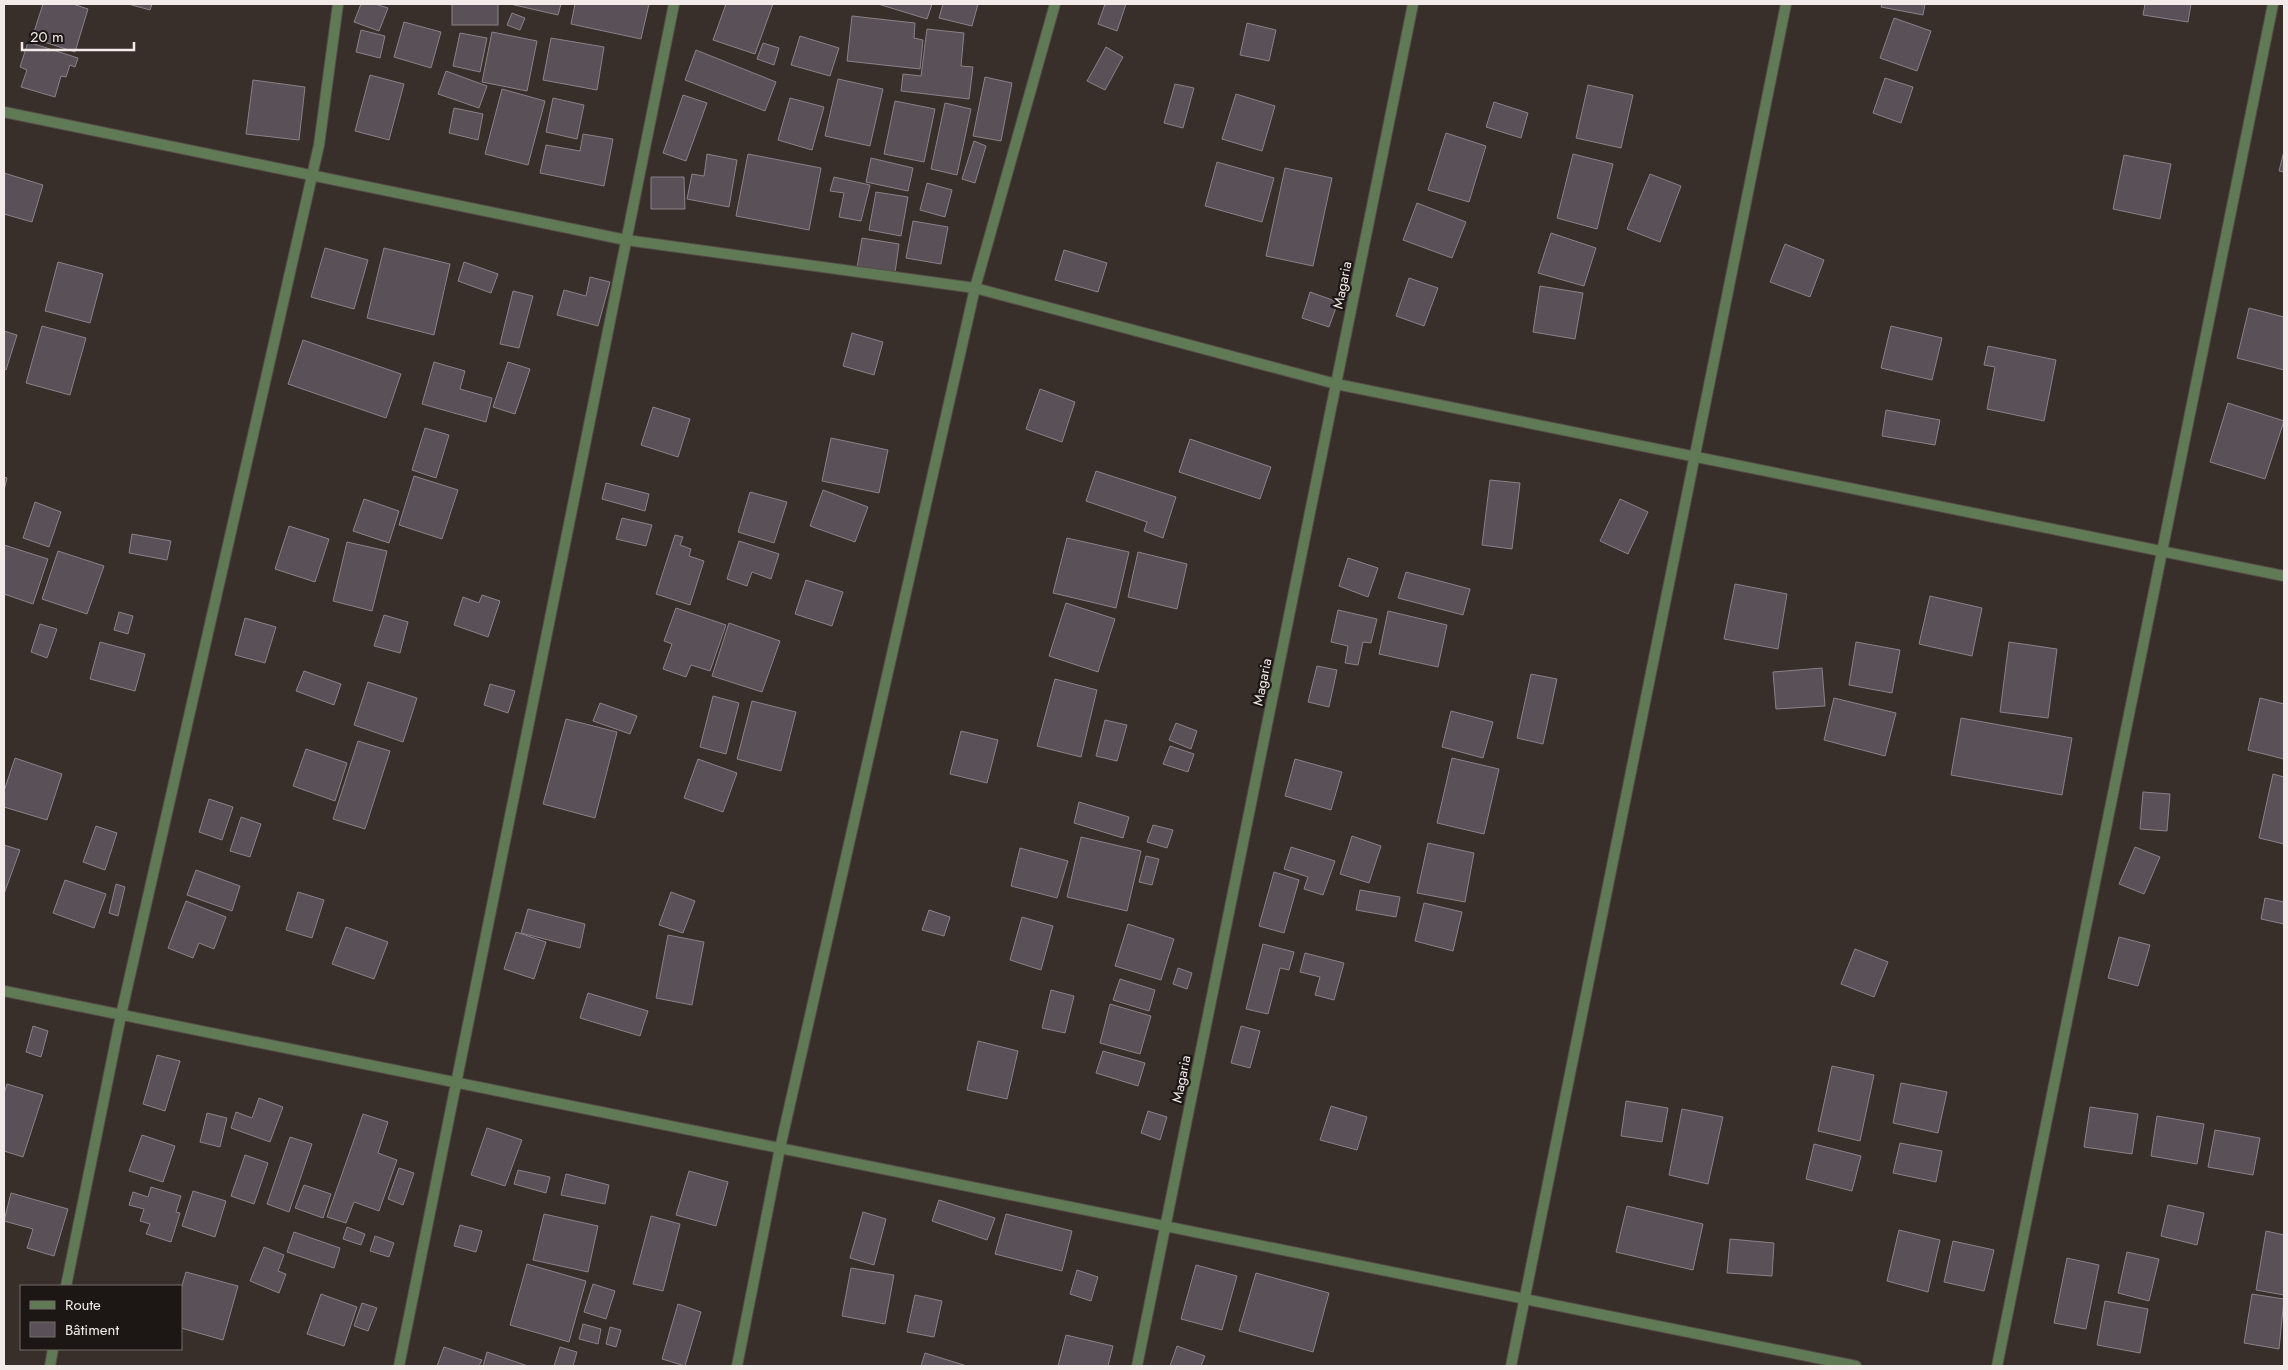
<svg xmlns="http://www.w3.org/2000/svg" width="2288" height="1370" font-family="Jost,sans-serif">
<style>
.building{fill:#595058;stroke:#8a818a}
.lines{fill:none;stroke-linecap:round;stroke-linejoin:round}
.street-casing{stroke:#564c49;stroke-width:12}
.street{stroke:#607a55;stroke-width:10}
.labels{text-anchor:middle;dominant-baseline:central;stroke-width:4.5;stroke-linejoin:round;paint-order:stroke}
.street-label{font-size:14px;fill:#f2ebe9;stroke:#1c1715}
</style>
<rect width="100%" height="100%" fill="#382e2a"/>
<g class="building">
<polygon points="43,4 73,4 88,9 75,52 32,38"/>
<polygon points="128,4 152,4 150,10"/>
<polygon points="361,4 375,4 388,8 379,31 354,22"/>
<rect x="452" y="4" width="46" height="21"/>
<polygon points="510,4 561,4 558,15"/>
<polygon points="575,4 649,4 641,39 571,24"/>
<polygon points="726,4 773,4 755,54 713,40"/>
<polygon points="878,4 932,4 927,19"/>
<polygon points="943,4 978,4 972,26 939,18"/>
<polygon points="1105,4 1126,4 1117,31 1098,24"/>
<polygon points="1882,4 1925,4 1923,15 1881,7"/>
<polygon points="2145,4 2191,4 2188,22 2143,15"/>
<polygon points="512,13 525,18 520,30 507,25"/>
<polygon points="852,16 915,23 914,38 923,40 920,69 847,61"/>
<polygon points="1894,18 1931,31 1917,71 1880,58"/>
<polygon points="404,22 441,32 431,68 394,57"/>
<polygon points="1247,23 1276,30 1269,61 1240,55"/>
<polygon points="927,29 964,33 961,66 973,67 969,99 901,91 903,74 921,76"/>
<polygon points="361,30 385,36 380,58 356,52"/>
<polygon points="492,32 537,41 527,91 482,82"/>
<polygon points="460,33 487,38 480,72 453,66"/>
<polygon points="800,36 839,48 830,76 791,65"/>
<polygon points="551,38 604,47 597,90 543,80"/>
<polygon points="28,42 78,58 75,67 70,65 66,77 61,76 55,97 21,87 27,70 20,67"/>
<polygon points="763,43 779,48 774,65 757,59"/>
<polygon points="1106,47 1123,57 1105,90 1087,81"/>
<polygon points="696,50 776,82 765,111 685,80"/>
<polygon points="446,71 487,86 479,108 438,94"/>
<polygon points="370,75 404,84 389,140 355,131"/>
<polygon points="985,77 1012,83 1001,141 973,136"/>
<polygon points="1885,78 1913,87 1901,123 1873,113"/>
<polygon points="838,79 883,89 870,146 825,136"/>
<polygon points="253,80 305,87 299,140 246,134"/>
<polygon points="1175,84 1194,88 1183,128 1164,123"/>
<polygon points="1588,85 1633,95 1621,148 1576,138"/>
<polygon points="502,89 545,101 528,165 485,154"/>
<polygon points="1236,94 1275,106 1262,151 1222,139"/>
<polygon points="683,95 707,103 686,161 663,153"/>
<polygon points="553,98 584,105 577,139 546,132"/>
<polygon points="790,98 824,107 812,150 778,140"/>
<polygon points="895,101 935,109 924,162 884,154"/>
<polygon points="1494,102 1528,113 1521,138 1486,127"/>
<polygon points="945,103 971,109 957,175 931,169"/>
<polygon points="454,108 483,114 478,140 449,133"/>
<polygon points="1446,133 1486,146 1469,202 1428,190"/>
<polygon points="583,134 613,139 604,186 540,173 546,145 580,151"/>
<polygon points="974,141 986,146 975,183 962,179"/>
<polygon points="2284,151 2284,172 2279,171"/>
<polygon points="707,154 737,160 729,207 687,199 692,174 704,176"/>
<polygon points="748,154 821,168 809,230 736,216"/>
<polygon points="1573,154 1613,164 1597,229 1557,218"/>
<polygon points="2124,155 2171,164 2160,219 2113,209"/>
<polygon points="871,158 913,168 908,191 866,182"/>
<polygon points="1217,162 1274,178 1262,222 1205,206"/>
<polygon points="1285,168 1332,178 1313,266 1266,256"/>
<polygon points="4,173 43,185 32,222 4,214"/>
<polygon points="1650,174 1681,186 1660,242 1627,229"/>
<polygon points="651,177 684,177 685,209 651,209"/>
<polygon points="834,177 870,185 861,221 839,217 844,193 830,191"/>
<polygon points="927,183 952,190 945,217 920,210"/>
<polygon points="876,192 908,197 901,236 869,230"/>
<polygon points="1417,203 1466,222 1452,258 1403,240"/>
<polygon points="913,221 948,227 941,264 906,258"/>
<polygon points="1551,233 1596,248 1584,286 1538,273"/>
<polygon points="862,238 899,244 895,273 857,268"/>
<polygon points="1785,244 1824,260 1810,297 1770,282"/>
<polygon points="325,248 368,260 354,309 311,297"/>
<polygon points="384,248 450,264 434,335 367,318"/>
<polygon points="1064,250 1107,263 1098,292 1055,280"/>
<polygon points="58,262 103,274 90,323 45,311"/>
<polygon points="464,262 498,274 491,293 458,281"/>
<polygon points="590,277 610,282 598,326 557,315 564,290 586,296"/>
<polygon points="1409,278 1438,288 1424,326 1396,316"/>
<polygon points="1540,286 1583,293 1575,339 1533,332"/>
<polygon points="513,291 533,296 519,348 500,344"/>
<polygon points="1310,292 1338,302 1329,327 1302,318"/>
<polygon points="2249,308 2284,317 2284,370 2237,358"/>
<polygon points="42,326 86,338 70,395 26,383"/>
<polygon points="1891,326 1942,338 1932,380 1881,368"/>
<polygon points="4,331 17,335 6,370 4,369"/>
<polygon points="852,333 883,342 874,375 843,366"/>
<polygon points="303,340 401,374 386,418 288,384"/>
<polygon points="1988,346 2056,360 2044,421 1987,409 1995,367 1984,365"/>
<polygon points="434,362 465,371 460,389 492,398 486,422 422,404"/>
<polygon points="508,362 530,369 515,414 493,407"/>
<polygon points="1040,389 1075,402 1062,442 1026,429"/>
<polygon points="2228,403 2284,421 2265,479 2210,462"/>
<polygon points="653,407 690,419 678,457 641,445"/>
<polygon points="1886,410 1940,420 1935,445 1882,436"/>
<polygon points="425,428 449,435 436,478 412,470"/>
<polygon points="831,438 888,450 879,493 822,481"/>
<polygon points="1190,439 1271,467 1260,499 1179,472"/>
<polygon points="1096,471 1176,497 1163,538 1144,531 1147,522 1086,501"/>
<polygon points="414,476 458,490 442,539 399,525"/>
<polygon points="4,477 7,478 4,490"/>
<polygon points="1490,480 1520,483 1512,549 1482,545"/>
<polygon points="606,483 649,494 645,511 602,499"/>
<polygon points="823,490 868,507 855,542 810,526"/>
<polygon points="750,492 787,502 774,543 738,532"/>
<polygon points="364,499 399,511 389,543 353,531"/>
<polygon points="1620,499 1648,512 1628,554 1600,541"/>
<polygon points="35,502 61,512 49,547 23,538"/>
<polygon points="622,518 652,525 646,546 616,539"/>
<polygon points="289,526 329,539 315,582 275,569"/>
<polygon points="132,534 171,541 167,560 129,553"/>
<polygon points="675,535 683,537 680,545 691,549 689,556 704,561 690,605 656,594"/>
<polygon points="1067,538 1129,552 1116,608 1053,593"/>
<polygon points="739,541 779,554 771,579 752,572 747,586 727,579"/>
<polygon points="347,542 387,551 372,611 333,601"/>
<polygon points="4,545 48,559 33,604 4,594"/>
<polygon points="58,551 104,566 87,614 42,599"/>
<polygon points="1138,552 1187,564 1177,609 1128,597"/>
<polygon points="1348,558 1378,568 1368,597 1339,586"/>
<polygon points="1406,572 1470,589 1463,615 1398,598"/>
<polygon points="806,580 843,592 832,626 795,614"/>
<polygon points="1735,584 1787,594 1778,649 1724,639"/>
<polygon points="482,595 500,601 488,637 454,625 463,597 479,603"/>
<polygon points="1930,596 1982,608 1972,656 1919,644"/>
<polygon points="1066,603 1115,619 1098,672 1049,656"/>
<polygon points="676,608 726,625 710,671 691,665 686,677 663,669 672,644 664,641"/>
<polygon points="1338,610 1377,619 1371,643 1363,642 1358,665 1345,663 1348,646 1331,642"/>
<polygon points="1388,611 1447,625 1438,667 1379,654"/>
<polygon points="119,612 133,616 128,634 114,630"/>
<polygon points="384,615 408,622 400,653 374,646"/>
<polygon points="245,618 276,627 265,663 235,655"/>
<polygon points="729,623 780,641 762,692 712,676"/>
<polygon points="40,624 57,629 47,658 31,652"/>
<polygon points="100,642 145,654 135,691 90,679"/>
<polygon points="1856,642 1900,650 1892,693 1849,685"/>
<polygon points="2009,642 2057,649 2048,718 2000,712"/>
<polygon points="1317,666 1337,670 1329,707 1308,702"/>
<polygon points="1822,668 1825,706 1776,709 1773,672"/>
<polygon points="304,671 341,684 334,705 296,691"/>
<polygon points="1531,674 1557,679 1543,744 1517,738"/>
<polygon points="1055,679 1097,690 1081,757 1037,746"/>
<polygon points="368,682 417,698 403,742 354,725"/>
<polygon points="490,684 515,691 508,713 484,705"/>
<polygon points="713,696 739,703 726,754 700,747"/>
<polygon points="1834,698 1896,713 1885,756 1824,740"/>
<polygon points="2260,698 2284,704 2284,759 2248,750"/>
<polygon points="752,701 796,712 781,771 737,759"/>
<polygon points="600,703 637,716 630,734 593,721"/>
<polygon points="1451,711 1493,722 1483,758 1442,747"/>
<polygon points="1961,718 2072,738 2062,795 1951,775"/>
<polygon points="566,719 617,732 595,818 543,804"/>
<polygon points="1105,720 1127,725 1117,761 1096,756"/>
<polygon points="1176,723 1197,731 1191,749 1169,740"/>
<polygon points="961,731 998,740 987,783 950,774"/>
<polygon points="358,741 390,751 365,829 333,819"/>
<polygon points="1170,746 1194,754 1188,772 1163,764"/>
<polygon points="306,749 347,763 335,801 293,786"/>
<polygon points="15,758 62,774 47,820 4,807 4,791"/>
<polygon points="1452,758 1499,769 1484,834 1437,823"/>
<polygon points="698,759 737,773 723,812 684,798"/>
<polygon points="1295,759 1342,772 1331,810 1285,796"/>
<polygon points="2273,774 2284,777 2284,844 2259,838"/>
<polygon points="2143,792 2170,794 2167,831 2140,829"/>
<polygon points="209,799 233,807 222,840 199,832"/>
<polygon points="1079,802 1129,817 1123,838 1074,823"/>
<polygon points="241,817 261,824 250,857 230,851"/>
<polygon points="1153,825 1173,830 1167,848 1147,842"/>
<polygon points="96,826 117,833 105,870 83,862"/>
<polygon points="1352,836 1381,846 1369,883 1340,874"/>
<polygon points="1081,837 1141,851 1127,911 1067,897"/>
<polygon points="1428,843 1474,853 1465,902 1417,893"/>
<polygon points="4,845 20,850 4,894"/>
<polygon points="1291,847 1335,861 1323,895 1304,889 1308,877 1284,869"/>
<polygon points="2135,847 2160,857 2144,894 2119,884"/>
<polygon points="1020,848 1068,861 1057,898 1011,886"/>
<polygon points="1146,856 1159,859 1152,885 1139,882"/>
<polygon points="196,870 240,886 232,911 187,895"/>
<polygon points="1274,872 1299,880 1284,933 1259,926"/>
<polygon points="65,880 106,894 94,928 53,913"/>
<polygon points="116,884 125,887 118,916 109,913"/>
<polygon points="1360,890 1400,897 1396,917 1356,910"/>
<polygon points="298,892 324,900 312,938 286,930"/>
<polygon points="671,892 695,901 683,933 659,925"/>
<polygon points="2265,898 2284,902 2284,924 2261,919"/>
<polygon points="186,901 226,917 214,949 199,943 193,958 168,948"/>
<polygon points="1424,903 1462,912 1453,951 1415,941"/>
<polygon points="528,909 585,924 580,948 521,933"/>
<polygon points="929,910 950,917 944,936 922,930"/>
<polygon points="1022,917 1053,926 1041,970 1010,960"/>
<polygon points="1128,924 1174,939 1161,980 1115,966"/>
<polygon points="346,927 388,942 374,979 332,964"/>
<polygon points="516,932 546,942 534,979 504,969"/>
<polygon points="668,935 704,942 692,1005 656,998"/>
<polygon points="2119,937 2150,945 2138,986 2108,978"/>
<polygon points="1263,944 1294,952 1289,970 1280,968 1268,1014 1246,1009"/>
<polygon points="1855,949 1888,962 1874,997 1841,984"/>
<polygon points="1305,953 1344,963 1334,1000 1315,995 1320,977 1300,972"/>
<polygon points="1178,968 1192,973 1187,989 1173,984"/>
<polygon points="1120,979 1155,990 1149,1011 1113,1000"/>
<polygon points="1051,990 1074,996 1065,1033 1042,1028"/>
<polygon points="588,993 648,1011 640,1036 580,1018"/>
<polygon points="1110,1004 1151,1016 1140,1054 1100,1043"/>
<polygon points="33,1026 48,1031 41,1057 26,1052"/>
<polygon points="1241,1026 1260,1031 1250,1068 1231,1063"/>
<polygon points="978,1041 1018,1051 1007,1099 967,1090"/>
<polygon points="1103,1051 1145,1063 1138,1086 1096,1073"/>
<polygon points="157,1055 180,1061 165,1111 143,1104"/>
<polygon points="1832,1066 1874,1075 1860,1141 1818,1131"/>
<polygon points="1901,1083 1947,1092 1938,1133 1893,1123"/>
<polygon points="7,1084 43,1095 23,1157 4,1151 4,1094"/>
<polygon points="259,1098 283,1107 270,1142 231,1128 236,1112 252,1118"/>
<polygon points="1626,1101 1668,1108 1662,1142 1621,1136"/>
<polygon points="1331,1106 1367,1117 1357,1150 1320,1140"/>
<polygon points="2090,1107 2138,1114 2132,1154 2084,1147"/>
<polygon points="1682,1109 1723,1117 1708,1184 1669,1175"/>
<polygon points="1148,1111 1167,1117 1160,1140 1141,1133"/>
<polygon points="207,1113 227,1118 220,1147 200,1142"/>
<polygon points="363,1114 388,1122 378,1153 397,1160 379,1211 354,1202 346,1223 327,1217"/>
<polygon points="2157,1116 2204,1124 2197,1164 2151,1156"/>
<polygon points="487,1128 522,1140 505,1186 471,1175"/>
<polygon points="2215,1130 2260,1138 2253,1175 2208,1167"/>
<polygon points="142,1135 175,1146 163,1182 129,1171"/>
<polygon points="290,1137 312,1144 289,1212 267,1204"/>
<polygon points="1900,1143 1942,1151 1936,1182 1893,1173"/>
<polygon points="1814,1144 1861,1156 1852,1191 1806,1179"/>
<polygon points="245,1155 268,1163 254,1204 231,1196"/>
<polygon points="399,1168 414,1173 403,1205 388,1199"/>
<polygon points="518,1170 550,1177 546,1193 514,1184"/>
<polygon points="689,1171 728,1182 716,1226 676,1215"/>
<polygon points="566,1174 609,1185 605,1204 561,1195"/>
<polygon points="304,1185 331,1194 323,1218 295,1208"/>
<polygon points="151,1187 181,1196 176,1212 180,1213 171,1242 146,1234 150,1224 140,1221 144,1209 129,1205 133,1192 148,1197"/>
<polygon points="193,1191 226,1201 215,1237 182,1226"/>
<polygon points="11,1193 68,1209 54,1256 27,1248 33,1229 4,1221"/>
<polygon points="939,1200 995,1218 987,1240 932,1221"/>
<polygon points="2168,1205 2204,1213 2197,1245 2161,1236"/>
<polygon points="1627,1206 1703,1224 1693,1270 1616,1252"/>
<polygon points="863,1212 886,1219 874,1265 850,1258"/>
<polygon points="544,1214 598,1226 588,1272 533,1260"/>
<polygon points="1006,1214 1072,1231 1062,1271 995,1254"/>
<polygon points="651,1216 680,1224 663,1291 633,1284"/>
<polygon points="460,1225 482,1231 476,1252 454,1246"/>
<polygon points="347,1227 365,1234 361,1245 343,1239"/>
<polygon points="1899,1230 1940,1240 1928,1292 1887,1281"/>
<polygon points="2266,1231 2284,1235 2284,1295 2256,1290"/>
<polygon points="294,1232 340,1248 334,1268 287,1252"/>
<polygon points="375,1236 394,1243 389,1257 370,1251"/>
<polygon points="1730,1239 1774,1243 1772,1276 1727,1273"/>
<polygon points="1953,1241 1994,1250 1984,1291 1944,1282"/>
<polygon points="264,1247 284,1255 278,1271 286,1274 279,1293 250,1281"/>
<polygon points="2127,1252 2159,1259 2149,1301 2118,1293"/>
<polygon points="2067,1258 2099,1265 2086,1329 2054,1323"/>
<polygon points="527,1264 586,1281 569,1342 510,1325"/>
<polygon points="1196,1265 1237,1276 1222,1330 1181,1319"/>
<polygon points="851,1268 894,1275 885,1324 842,1316"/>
<polygon points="1077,1270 1098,1277 1091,1301 1070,1294"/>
<polygon points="186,1272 238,1286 223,1340 181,1328 181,1289"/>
<polygon points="1256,1273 1329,1293 1313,1352 1239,1331"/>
<polygon points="593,1284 615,1291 606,1319 584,1312"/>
<polygon points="321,1294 357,1307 344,1346 307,1334"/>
<polygon points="2252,1294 2284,1299 2279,1349 2244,1343"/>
<polygon points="915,1295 942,1301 934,1337 907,1332"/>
<polygon points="2105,1301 2148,1309 2140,1353 2097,1345"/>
<polygon points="362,1303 377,1308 368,1331 354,1326"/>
<polygon points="678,1304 701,1312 685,1366 662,1359"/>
<polygon points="583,1324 601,1329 598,1344 579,1339"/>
<polygon points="610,1327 621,1330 616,1347 606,1344"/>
<polygon points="1066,1335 1113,1346 1108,1366 1058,1366"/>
<polygon points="1177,1346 1205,1356 1201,1366 1170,1366"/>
<polygon points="444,1347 482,1360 479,1366 437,1366"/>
<polygon points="560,1347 577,1352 573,1366 554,1366"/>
<polygon points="487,1352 528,1366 483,1366"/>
<polygon points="925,1353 967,1366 921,1366"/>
</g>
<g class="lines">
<g class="street-casing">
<g id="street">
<polyline points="4,112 626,240 975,288 1336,384 2284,576"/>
<polyline points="4,991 1856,1366"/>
<polyline points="66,1286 121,1015 319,145 338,4"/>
<polyline points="50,1366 53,1349"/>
<polyline points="399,1366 674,4"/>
<polyline points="737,1366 780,1148 975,288 1055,4"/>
<polyline points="1137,1366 1413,4"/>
<polyline points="1511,1366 1786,4"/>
<polyline points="1997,1366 2273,4"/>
</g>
</g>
<use href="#street" class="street"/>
</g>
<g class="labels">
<g class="street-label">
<text transform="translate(1342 285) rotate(-79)">Magaria</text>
<text transform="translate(1262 682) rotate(-79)">Magaria</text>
<text transform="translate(1181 1079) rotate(-79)">Magaria</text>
</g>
</g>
<rect width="2288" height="1370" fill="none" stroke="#f2ebe9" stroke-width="10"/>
<rect x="20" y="1285" width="162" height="65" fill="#1c1715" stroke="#726c6a"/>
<rect x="30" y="1301" width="25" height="8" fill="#607a55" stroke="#726c6a"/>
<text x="65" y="1310" font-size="15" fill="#f2ebe9">Route</text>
<rect x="30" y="1322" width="25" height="15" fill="#595058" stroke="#726c6a"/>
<text x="65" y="1335" font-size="15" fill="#f2ebe9">Bâtiment</text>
<path d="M22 42v8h112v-8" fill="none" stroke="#f2ebe9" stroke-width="2.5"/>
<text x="30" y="42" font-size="15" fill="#f2ebe9" stroke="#1c1715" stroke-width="4" paint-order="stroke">20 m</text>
</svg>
